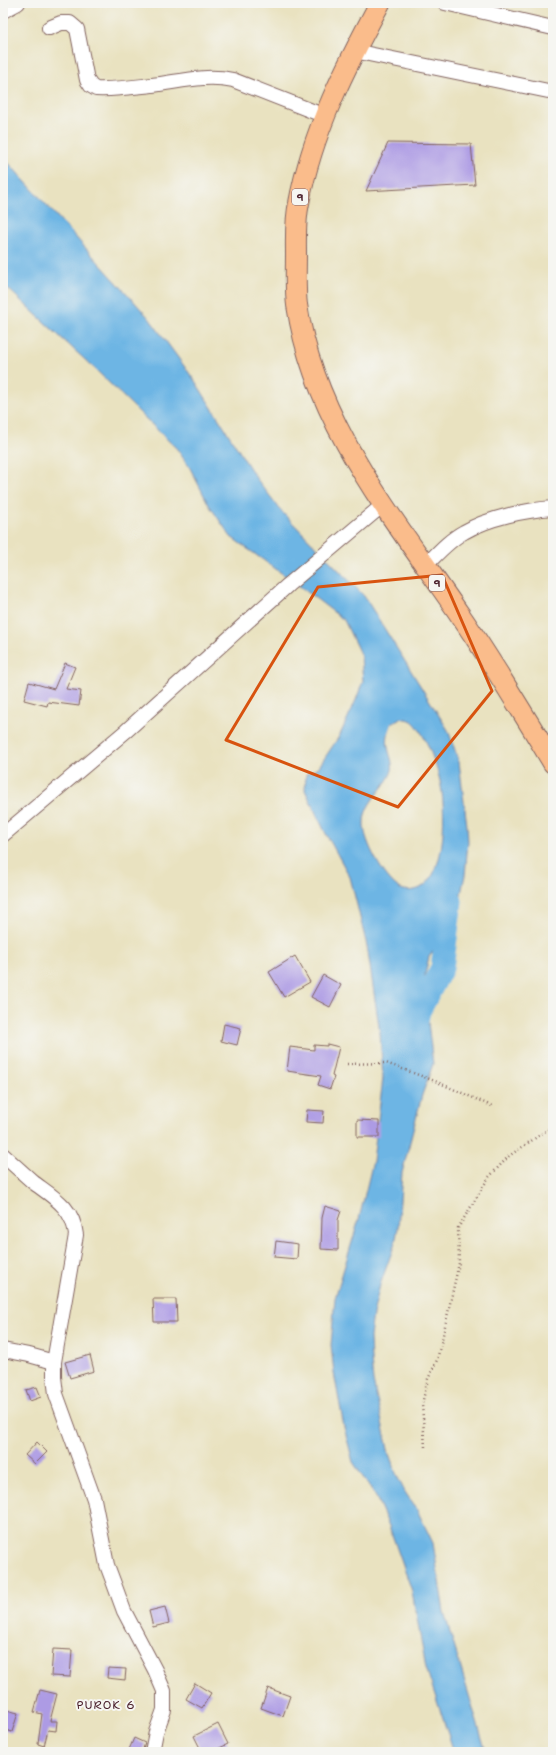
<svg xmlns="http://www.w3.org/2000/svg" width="556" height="1755" font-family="'Shantell Sans',sans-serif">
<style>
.water{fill:#6db5e4;stroke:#5c6a88;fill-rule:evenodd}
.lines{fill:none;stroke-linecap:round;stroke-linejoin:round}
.river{stroke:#6db5e4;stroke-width:23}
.building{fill:#ad9be4}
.minor-casing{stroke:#82635f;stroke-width:16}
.highway-casing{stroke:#82635f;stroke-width:22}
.path{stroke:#82635f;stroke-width:2.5;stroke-dasharray:1 3;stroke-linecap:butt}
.minor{stroke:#fff;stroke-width:14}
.highway{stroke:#fabc8b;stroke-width:20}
.marked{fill:none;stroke:#d8530f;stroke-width:3;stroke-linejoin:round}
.labels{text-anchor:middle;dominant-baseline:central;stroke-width:4;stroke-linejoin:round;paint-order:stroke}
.shield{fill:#f6f6f2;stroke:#7e6067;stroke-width:1}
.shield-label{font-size:10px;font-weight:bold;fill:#4a1f2b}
.neighbourhood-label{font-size:12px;letter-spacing:1px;fill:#4a1f2b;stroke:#f6f6f2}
</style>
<rect width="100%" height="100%" fill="#f6f6f2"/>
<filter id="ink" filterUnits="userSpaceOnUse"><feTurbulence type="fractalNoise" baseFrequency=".025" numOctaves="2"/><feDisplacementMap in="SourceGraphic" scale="8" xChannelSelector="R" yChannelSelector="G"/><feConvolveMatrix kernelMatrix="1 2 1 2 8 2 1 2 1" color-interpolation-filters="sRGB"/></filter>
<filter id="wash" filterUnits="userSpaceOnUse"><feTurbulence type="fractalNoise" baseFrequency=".012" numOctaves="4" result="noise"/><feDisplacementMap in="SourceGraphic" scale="16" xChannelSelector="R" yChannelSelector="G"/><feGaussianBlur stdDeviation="0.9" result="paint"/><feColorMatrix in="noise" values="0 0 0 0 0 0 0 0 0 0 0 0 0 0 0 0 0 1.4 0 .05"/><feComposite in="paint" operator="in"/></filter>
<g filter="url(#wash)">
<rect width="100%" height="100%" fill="#e9e2c0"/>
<path class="water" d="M3,157L149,318L195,381L256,478L283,513L364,596L448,730L459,762L467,826L468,842L465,875L457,912L450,928L429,957L425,974L424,989L433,1064L422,1095L402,1173L398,1228L395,1243L380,1285L373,1314L370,1337L371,1359L373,1381L389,1454L397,1476L405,1492L417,1510L433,1543L444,1612L486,1752H454L426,1668L412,1591L389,1526L376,1497L353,1462L344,1427L334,1373L331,1345L335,1298L359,1219L373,1161L383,1078L380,1033L367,946L357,905L350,877L325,832L305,790L306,774L318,768L340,735L356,700L363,681L361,656L344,620L301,587L231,537L209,505L190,468L177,449L95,369L3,284ZM400,718C403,719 409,719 412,721C424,730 437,766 440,781C446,806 447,872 422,887C416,891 406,892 399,888C384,878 363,841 364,823C364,802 384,790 391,773C395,765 389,755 388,747C386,738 389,730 392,723Z"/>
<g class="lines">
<polyline class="river" points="415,1029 419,1011 442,968 451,901"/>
</g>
<g id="blocks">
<g class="building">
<polygon points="388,143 471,144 475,185 366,191"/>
<polygon points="65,663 75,667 66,689 81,691 79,706 48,702 47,706 24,700 29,682 54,689"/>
<polygon points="295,956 310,982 284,997 269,972"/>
<polygon points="323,975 341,985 330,1007 311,997"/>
<polygon points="224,1024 241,1028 237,1045 221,1041"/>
<polygon points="327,1044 339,1047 332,1076 334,1077 330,1089 318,1085 321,1076 287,1071 290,1047 314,1050 314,1045 327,1046"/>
<polygon points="307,1110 324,1111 323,1123 306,1122"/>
<polygon points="357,1120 379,1121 379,1137 357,1137"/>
<polygon points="325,1206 341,1211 338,1220 338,1250 321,1249 322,1218"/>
<polygon points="276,1241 298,1244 297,1259 274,1257"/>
<polygon points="153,1299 176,1299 177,1322 154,1322"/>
<polygon points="90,1355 94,1371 70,1378 65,1362"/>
<polygon points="37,1387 41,1397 30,1401 26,1390"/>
<polygon points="37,1442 47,1452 35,1464 25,1455"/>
<polygon points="165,1607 169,1623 153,1627 149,1611"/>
<polygon points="53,1649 72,1650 70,1677 51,1676"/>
<polygon points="108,1668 126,1669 125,1680 107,1678"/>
<polygon points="195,1683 211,1693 202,1708 186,1699"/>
<polygon points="268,1688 290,1696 283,1716 261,1708"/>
<polygon points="40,1690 57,1694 50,1721 57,1721 56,1731 48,1730 44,1746 38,1744 42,1714 34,1712"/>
<polygon points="3,1709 18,1713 12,1732 3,1729"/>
<polygon points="218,1724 228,1744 211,1752 202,1752 194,1736"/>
<polygon points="134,1738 145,1743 142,1752 128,1752"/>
</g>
</g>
</g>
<g filter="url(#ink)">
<use href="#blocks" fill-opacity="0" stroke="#82635f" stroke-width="1"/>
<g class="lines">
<g class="minor-casing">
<g id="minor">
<polyline points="445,3 553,28"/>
<polyline points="3,11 18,3"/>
<path d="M49,28L61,23H70L77,29L87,80L91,86L96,89C114,90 134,87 152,85C179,82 205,74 233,80L325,116"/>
<polyline points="354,51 553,92"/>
<path d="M425,566C437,554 449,540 464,532C488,518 526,510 553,508"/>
<polyline points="3,835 126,731 288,585 384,504"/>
<path d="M3,1155C13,1164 23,1173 33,1182C53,1197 73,1207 76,1235L54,1362V1377L56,1394L94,1499L107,1565L113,1581L124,1611L155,1670L164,1691V1710L156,1732L152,1752"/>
<polyline points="3,1350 29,1355 54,1362"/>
</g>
</g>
<g class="highway-casing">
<path id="highway" d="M380,3C346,66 312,132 299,203C295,220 296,238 296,254C296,271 295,289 297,305C315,425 394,518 460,615C493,663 523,713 553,763"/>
</g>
<g class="path">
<polyline points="347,1064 386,1063 435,1081 494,1107"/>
<polyline points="425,1447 422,1404 428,1379 437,1360 443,1335 459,1263 458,1228 489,1177 509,1156 553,1126"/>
</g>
<use href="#minor" class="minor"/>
<use href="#highway" class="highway"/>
</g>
</g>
<path class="marked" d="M442,575L492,691L398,807L226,740L318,587Z"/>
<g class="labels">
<g class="shield">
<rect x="292" y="189" width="16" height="16" rx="3"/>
<rect x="429" y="575" width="16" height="16" rx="3"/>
</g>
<g class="shield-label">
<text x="300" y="197">9</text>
<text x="437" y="583">9</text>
</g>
<g class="neighbourhood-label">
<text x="106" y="1705">PUROK 6</text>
</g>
</g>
<rect width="556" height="1755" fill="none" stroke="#f6f6f2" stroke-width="16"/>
</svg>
